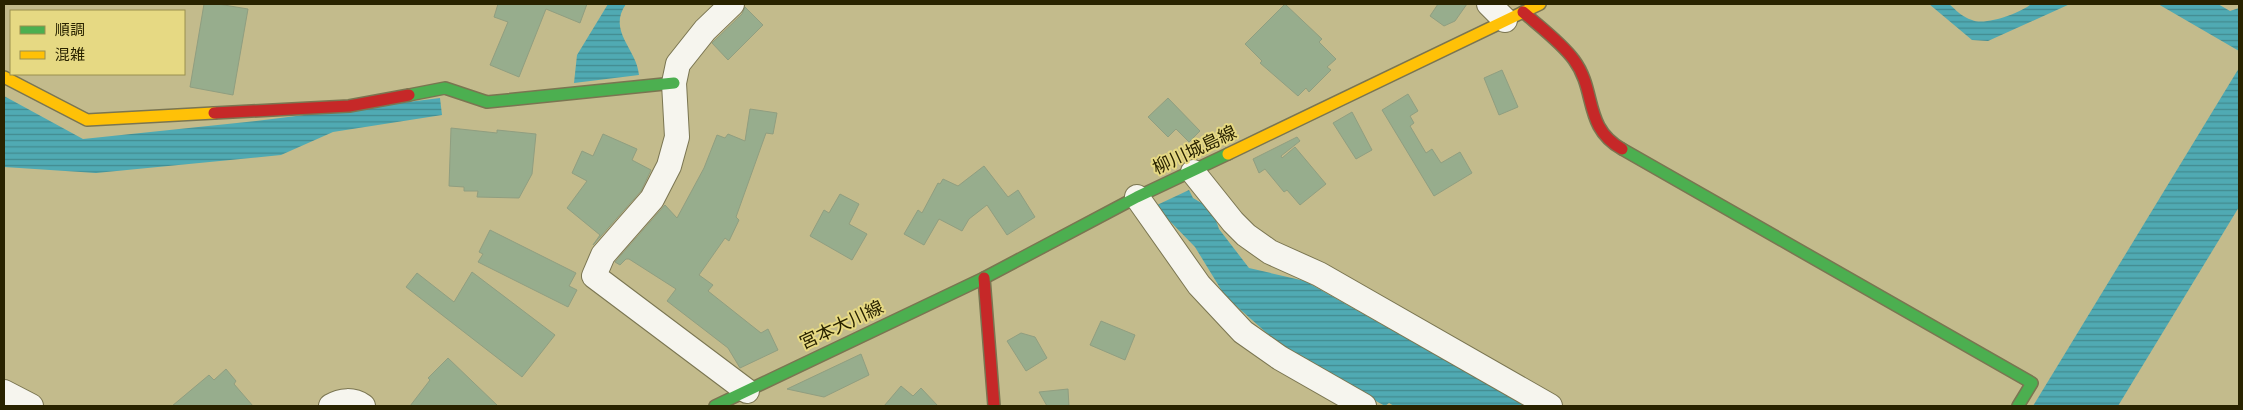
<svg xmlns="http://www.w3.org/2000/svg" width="2243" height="410" font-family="'Alegreya Sans','Noto Sans JP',sans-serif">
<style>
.water{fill:url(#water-rules)}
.building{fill:#97ad8d;stroke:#909e80}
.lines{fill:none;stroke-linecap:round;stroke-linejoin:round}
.street-casing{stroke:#7a7551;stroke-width:26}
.fast-casing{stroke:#7a7551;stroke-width:14}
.slow-casing{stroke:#7a7551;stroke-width:14}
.jam-casing{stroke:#7a7551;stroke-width:14}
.street{stroke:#f6f5ee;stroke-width:24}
.fast{stroke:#4caf50;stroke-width:11}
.slow{stroke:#ffc107;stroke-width:11}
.jam{stroke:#c62828;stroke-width:11}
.labels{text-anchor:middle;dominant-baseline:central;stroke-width:4;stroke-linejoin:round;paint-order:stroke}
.street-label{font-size:18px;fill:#292300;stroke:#e6d983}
</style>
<defs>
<pattern id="water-rules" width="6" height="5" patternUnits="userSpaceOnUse" patternTransform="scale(1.25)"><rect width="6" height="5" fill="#50aab3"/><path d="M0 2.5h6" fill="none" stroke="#428a8f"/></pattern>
</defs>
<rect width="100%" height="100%" fill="#c3bb8c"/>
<g class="water">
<path d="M608,4H626C607,31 637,49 639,75L574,83L577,55Z"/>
<path d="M1929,4H1949C1956,10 1962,17 1972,20C1985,26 2021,13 2031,4H2070L1988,41L1972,40Z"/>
<polygon points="2158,4 2218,4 2230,11 2239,8 2239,51"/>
<polygon points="2239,68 2239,207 2118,406 2033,406"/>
<polygon points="4,96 83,139 256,121 440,98 442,115 333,132 281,155 96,173 4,167"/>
<polygon points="1189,190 1193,198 1212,209 1219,229 1249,268 1305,281 1526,406 1394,406 1389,403 1385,406 1289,353 1225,296 1195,247 1161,212 1157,205"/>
</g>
<g class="building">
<polygon points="204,4 218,4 248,9 233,95 190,87"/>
<polygon points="498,4 587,4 580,23 546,9 519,77 490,65 508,22 494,17"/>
<polygon points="1285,4 1322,39 1319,42 1336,59 1327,67 1331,70 1309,92 1306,88 1298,96 1260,63 1262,61 1245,44"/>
<polygon points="1438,4 1467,4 1455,21 1444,26 1430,16"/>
<polygon points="745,7 763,25 728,60 712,43 742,14"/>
<polygon points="1502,70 1518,107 1499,115 1484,78"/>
<polygon points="1408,94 1418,111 1410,116 1414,123 1410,126 1426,153 1432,149 1441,163 1460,152 1472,173 1434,196 1382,110"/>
<polygon points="1168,98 1200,131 1189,142 1176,129 1168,137 1148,117"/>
<polygon points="750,109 777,113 773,134 766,133 736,217 739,220 729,241 725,238 699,275 713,285 708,291 761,333 768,329 778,350 740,368 728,348 667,301 676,289 629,259 626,259 620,265 615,262 665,205 677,218 704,168 717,135 725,138 728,134 745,141"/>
<polygon points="1352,112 1372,150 1356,159 1333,123"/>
<polygon points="451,128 497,133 497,130 536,134 532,174 519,198 477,197 478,191 464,191 464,187 449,186"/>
<polygon points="603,134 637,149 632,160 651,170 641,191 593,245 600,235 567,208 587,181 572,173 582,151 593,156"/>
<polygon points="1297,137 1300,141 1281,156 1282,158 1295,147 1326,184 1300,205 1287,190 1284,192 1265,169 1259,173 1253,159"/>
<polygon points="984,166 1008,197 1018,190 1035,217 1007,235 987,205 969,219 962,231 939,219 924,245 904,234 918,210 922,213 938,183 940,184 943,179 958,186"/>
<polygon points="840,194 859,204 849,224 867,234 852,260 810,236 824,210 829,213"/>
<polygon points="490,230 576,273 569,286 577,290 568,307 478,262 483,254 479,252"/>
<polygon points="472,272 555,335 522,377 406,287 417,273 454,302"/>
<polygon points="1101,321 1135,335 1125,360 1090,345"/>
<polygon points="1021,333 1035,337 1047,358 1026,371 1007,341"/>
<polygon points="861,354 869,375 824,397 787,389"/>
<polygon points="448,358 498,406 410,406 430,380 428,378"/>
<polygon points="226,369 236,381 234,384 253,406 172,406 209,375 214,380"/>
<polygon points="901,386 913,396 921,388 938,406 884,406"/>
<polygon points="1068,389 1069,406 1047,406 1039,392"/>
</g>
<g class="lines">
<g class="street-casing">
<g id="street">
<polyline points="732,4 705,30 678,64 674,83 677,137 669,166 652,199 603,255 594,276 747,391"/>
<polyline points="1489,4 1505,20"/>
<polyline points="1193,172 1233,222 1246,235 1270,252 1319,274 1550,406"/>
<polyline points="1137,197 1199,285 1243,332 1280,358 1364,406"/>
<polyline points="4,392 31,406"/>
<path d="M331,406C341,400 353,399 363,406"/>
</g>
</g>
<g class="fast-casing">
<g id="fast">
<polyline points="409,95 445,88 487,102 674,83"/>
<polyline points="1622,149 2032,383 2018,406"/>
<polyline points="715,406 984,278 1137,197 1228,154"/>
</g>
</g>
<g class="slow-casing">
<g id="slow">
<polyline points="4,77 87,120 214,113"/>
<polyline points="1228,154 1540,4"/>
</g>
</g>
<g class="jam-casing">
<g id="jam">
<path d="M1523,12C1538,25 1563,44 1574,60C1597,91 1583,127 1622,149"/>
<polyline points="214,113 349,106 409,95"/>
<polyline points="984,278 994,406"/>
</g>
</g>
<use href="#street" class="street"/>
<use href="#fast" class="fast"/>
<use href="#slow" class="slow"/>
<use href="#jam" class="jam"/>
</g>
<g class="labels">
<g class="street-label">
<text transform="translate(1195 151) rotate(-25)">柳川城島線</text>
<text transform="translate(842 326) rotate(-25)">宮本大川線</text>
</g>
</g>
<rect width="2243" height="410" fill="none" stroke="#292300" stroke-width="10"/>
<rect x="10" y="10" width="175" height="65" fill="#e6d983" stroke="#9a904f"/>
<rect x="20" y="26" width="25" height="8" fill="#4caf50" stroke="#9a904f"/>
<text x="55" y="35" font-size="15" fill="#292300">順調</text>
<rect x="20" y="51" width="25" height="8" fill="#ffc107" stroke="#9a904f"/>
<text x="55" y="60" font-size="15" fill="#292300">混雑</text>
</svg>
